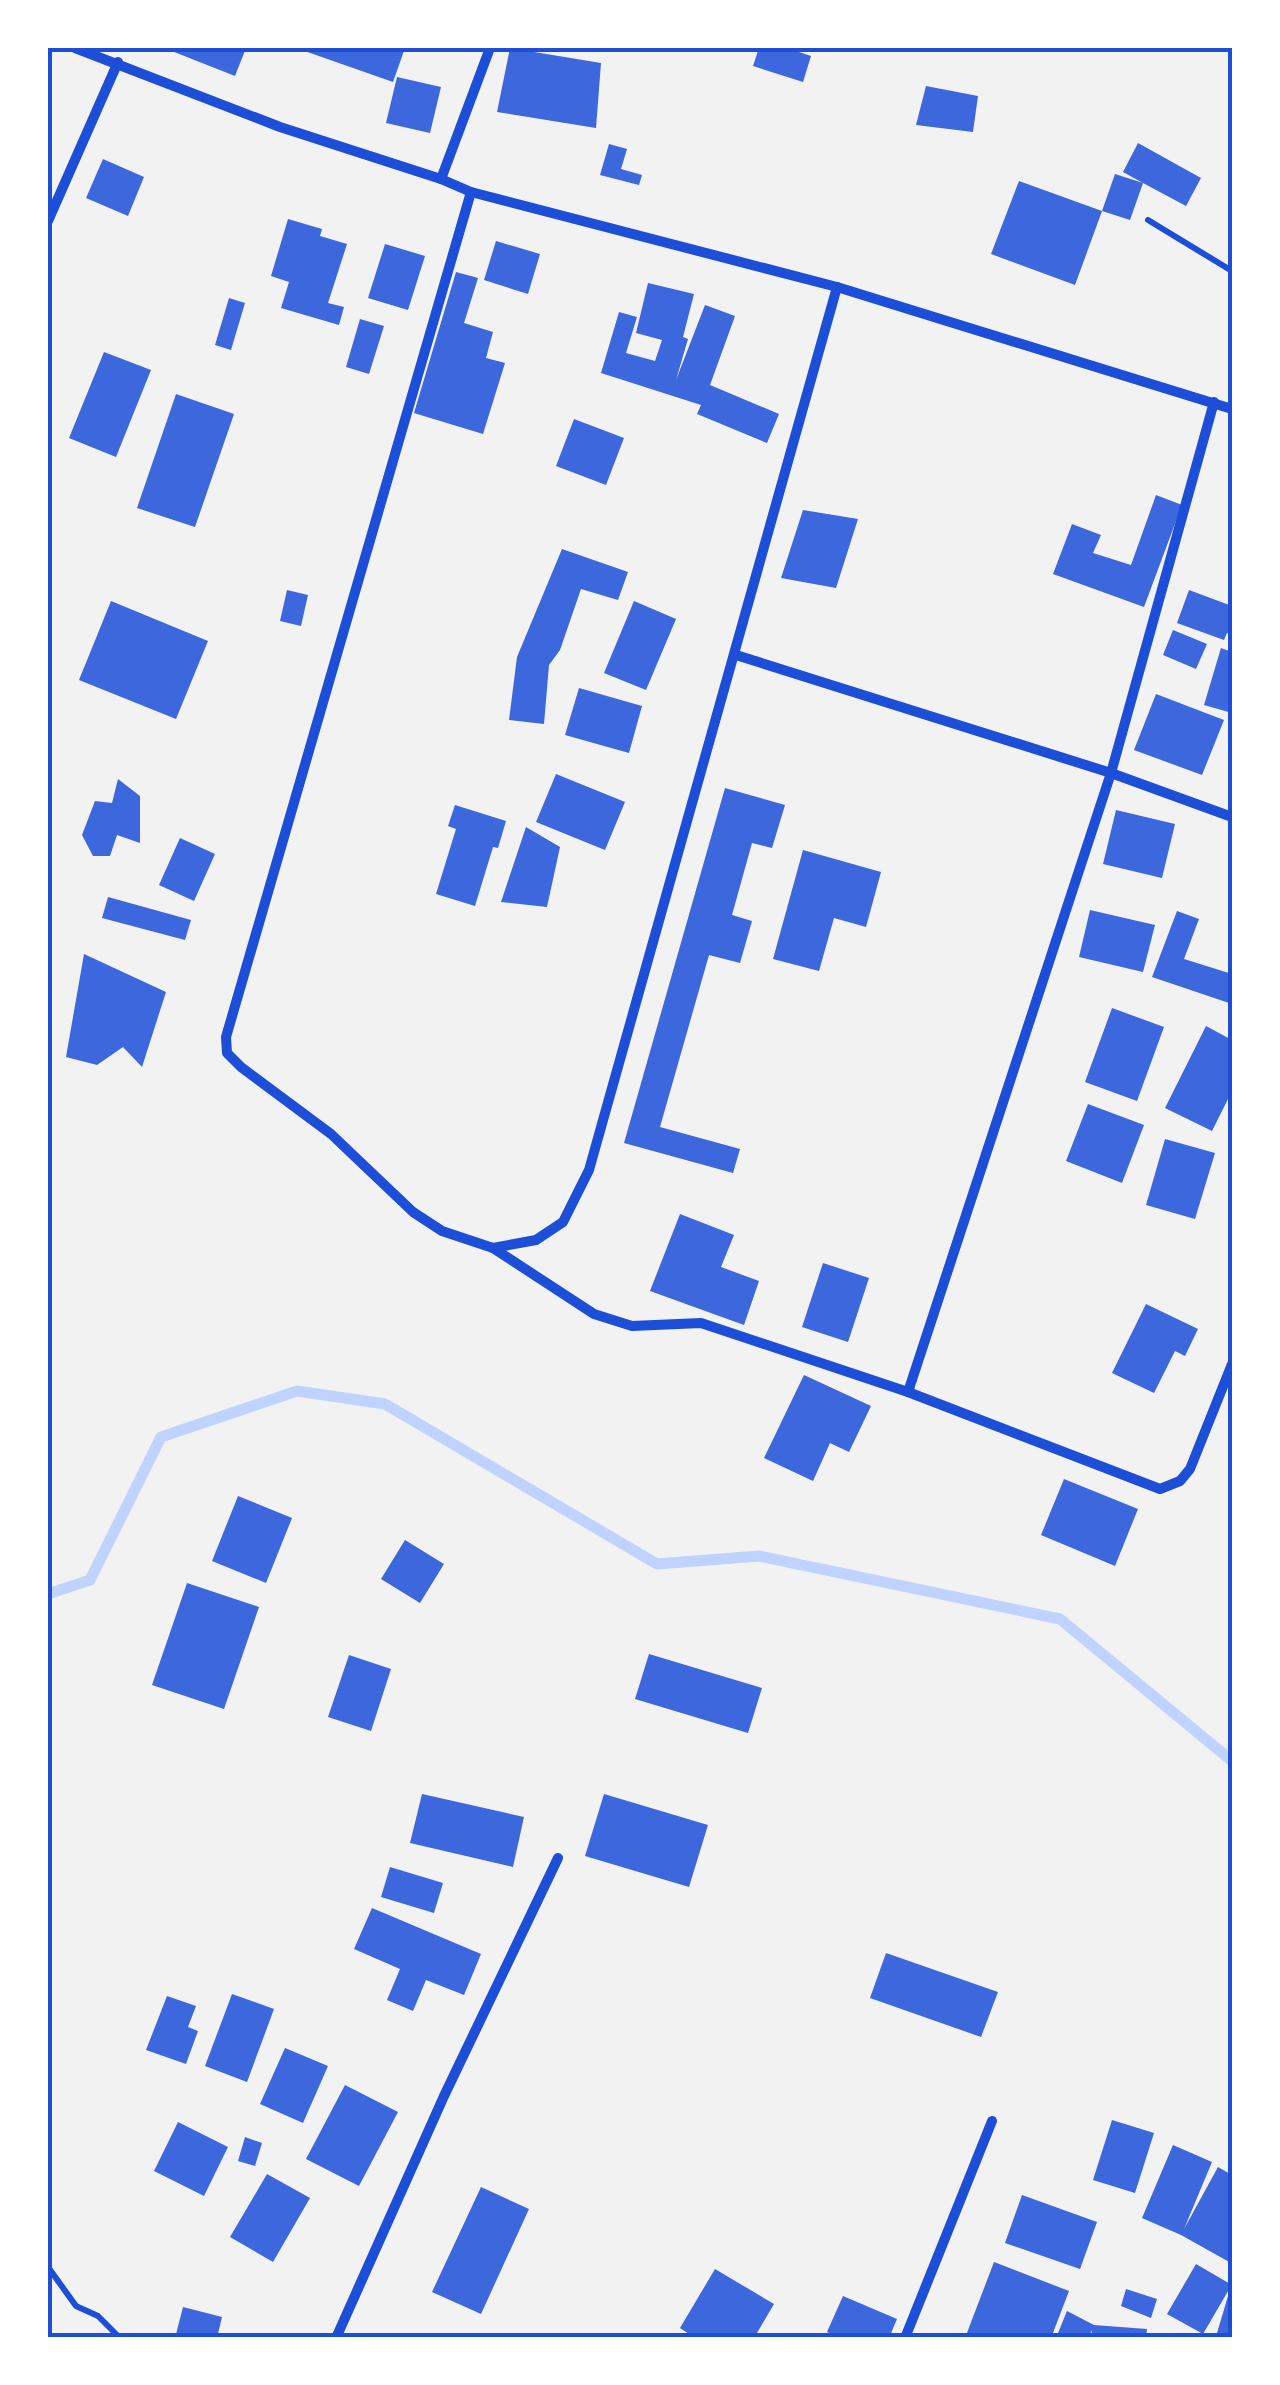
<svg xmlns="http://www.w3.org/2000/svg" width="1280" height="2385" font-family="'IBM Plex Sans',sans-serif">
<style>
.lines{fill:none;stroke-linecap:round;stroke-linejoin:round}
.stream{stroke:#bfd3fe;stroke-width:11}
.building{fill:#3d67dc}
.path{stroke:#1d4ed8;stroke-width:6}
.minor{stroke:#1d4ed8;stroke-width:10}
.neatline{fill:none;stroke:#1d4ed8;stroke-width:4}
</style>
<rect width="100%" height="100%" fill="#f2f2f2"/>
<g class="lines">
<polyline class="stream" points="48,1594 90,1580 161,1437 297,1391 385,1404 657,1564 759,1556 1060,1619 1232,1761"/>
</g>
<g class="building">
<polygon points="164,48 246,48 235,76"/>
<polygon points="296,48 405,48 393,82"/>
<polygon points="510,48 601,63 596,128 497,112"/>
<polygon points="759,48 787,48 811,56 803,82 753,66"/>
<polygon points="397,77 441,87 430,133 386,123"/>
<polygon points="926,86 978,96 973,132 916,125"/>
<polygon points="1138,143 1201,178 1186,206 1143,183 1130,220 1102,211 1115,174 1143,183 1123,172"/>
<polygon points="609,144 627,149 621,169 642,175 639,185 600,175"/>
<polygon points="103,159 144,177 128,216 86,198"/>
<polygon points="1019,181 1102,211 1075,285 991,254"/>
<polygon points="288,219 322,229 320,236 347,244 328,303 344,307 339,325 281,308 289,282 271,276"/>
<polygon points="496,241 540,254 528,294 484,280"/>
<polygon points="385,244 425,256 408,310 368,298"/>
<polygon points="456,272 478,278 464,323 493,332 486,358 505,363 483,434 414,413"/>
<polygon points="648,283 694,294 683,337 688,339 676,380 705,305 735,316 710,385 779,414 767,443 697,414 701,405 601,373 619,312 637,317 626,353 655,361 662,340 636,333"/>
<polygon points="229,298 245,303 231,350 215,345"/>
<polygon points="360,319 384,326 369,374 346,367"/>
<polygon points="104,352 151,370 116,457 69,438"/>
<polygon points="176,394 234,414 195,527 137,508"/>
<polygon points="574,419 624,438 606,485 556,466"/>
<polygon points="1156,495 1182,505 1144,607 1053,574 1072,524 1101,535 1093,553 1131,565"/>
<polygon points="803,510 858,519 836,588 781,578"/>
<polygon points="562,549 628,572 618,600 581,589 560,650 549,665 544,724 509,720 517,657"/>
<polygon points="287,590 308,595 301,626 280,621"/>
<polygon points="1189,590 1232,606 1232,635 1227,633 1224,640 1177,623"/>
<polygon points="111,601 208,641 176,719 79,680"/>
<polygon points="634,601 676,619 646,690 604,673"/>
<polygon points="1173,630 1207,644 1196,669 1163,655"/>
<polygon points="1221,648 1232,652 1232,713 1204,705"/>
<polygon points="579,688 642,706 629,753 565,735"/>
<polygon points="1156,694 1224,720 1202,775 1134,750"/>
<polygon points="556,774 625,802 605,850 536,822"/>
<polygon points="118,779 140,796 140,843 117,835 110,856 93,856 82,835 95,801 112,803"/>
<polygon points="725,788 785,805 772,848 752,843 732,915 752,921 740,963 709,955 660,1127 740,1149 733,1173 624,1143"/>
<polygon points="455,805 506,821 498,848 493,847 475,906 436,894 456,829 448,826"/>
<polygon points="1116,810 1175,824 1162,878 1103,864"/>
<polygon points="526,827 560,847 547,907 501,902"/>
<polygon points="180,838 215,854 194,901 159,885"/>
<polygon points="803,850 881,872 866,927 834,918 819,971 773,959"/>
<polygon points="108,897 191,920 185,940 102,918"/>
<polygon points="1090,910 1155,925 1143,972 1079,957"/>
<polygon points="1177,911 1199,919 1184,959 1232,974 1232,1004 1152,977"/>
<polygon points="84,954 166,992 142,1067 123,1047 97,1065 66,1057"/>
<polygon points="1112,1008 1164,1027 1137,1101 1085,1082"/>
<polygon points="1206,1026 1232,1040 1232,1091 1212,1131 1165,1108"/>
<polygon points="1088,1104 1144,1125 1122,1183 1066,1161"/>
<polygon points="1165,1139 1215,1153 1195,1219 1146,1205"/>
<polygon points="680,1214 734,1235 721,1267 759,1281 744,1325 650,1291"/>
<polygon points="823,1263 869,1278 848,1342 802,1327"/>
<polygon points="1146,1304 1198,1329 1185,1356 1175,1351 1154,1393 1112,1373"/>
<polygon points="804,1375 871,1406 849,1452 830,1443 813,1481 764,1458"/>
<polygon points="1064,1479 1138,1509 1115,1566 1041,1535"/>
<polygon points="238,1496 292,1518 266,1583 212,1561"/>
<polygon points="405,1540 444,1564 420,1603 381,1579"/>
<polygon points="187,1583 259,1607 224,1709 152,1685"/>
<polygon points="649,1654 762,1688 748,1733 635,1699"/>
<polygon points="349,1655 391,1669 371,1731 328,1717"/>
<polygon points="422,1794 524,1817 513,1867 410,1843"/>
<polygon points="604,1794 708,1825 689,1887 585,1856"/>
<polygon points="390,1867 443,1883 434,1913 381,1897"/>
<polygon points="372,1908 481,1954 464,1995 426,1980 413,2011 387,2000 400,1969 354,1949"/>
<polygon points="886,1953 998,1992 981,2037 870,1998"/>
<polygon points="232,1994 274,2009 247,2082 205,2066"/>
<polygon points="167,1996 196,2006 188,2027 198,2031 186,2064 146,2050"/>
<polygon points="285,2048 328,2066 303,2123 260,2104"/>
<polygon points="345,2085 398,2112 359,2186 306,2159"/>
<polygon points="1112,2120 1154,2133 1135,2193 1093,2180"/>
<polygon points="178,2122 228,2147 204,2196 154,2171"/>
<polygon points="245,2137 262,2143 255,2166 238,2161"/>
<polygon points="1173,2145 1212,2162 1184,2229 1218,2167 1232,2175 1231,2263 1181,2235 1142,2218"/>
<polygon points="267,2174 310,2198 273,2262 230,2237"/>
<polygon points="481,2187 529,2209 481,2314 432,2292"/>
<polygon points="1022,2195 1097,2222 1080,2269 1005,2243"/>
<polygon points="994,2262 1069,2291 1051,2338 965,2338"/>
<polygon points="1196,2264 1232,2285 1232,2338 1217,2333 1231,2286 1203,2334 1167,2314"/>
<polygon points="715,2269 774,2304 754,2338 695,2338 680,2328"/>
<polygon points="1126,2289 1157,2299 1151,2318 1121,2306"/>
<polygon points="843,2296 897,2319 889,2338 840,2338 827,2332"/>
<polygon points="183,2307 222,2317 217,2338 175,2338"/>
<polygon points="1067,2311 1094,2325 1147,2329 1146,2338 1091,2338 1092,2330 1088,2338 1056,2338"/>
</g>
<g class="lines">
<g class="path">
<polyline points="1148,220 1232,271"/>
<polyline points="48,2267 76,2306 98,2316 120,2338"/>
</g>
<g class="minor">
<polyline points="75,48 280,127 441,179 471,192 837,287 1232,409"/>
<polyline points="441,179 490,48"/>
<polyline points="471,192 226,1037 227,1053 241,1067 331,1134 413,1212 442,1231 493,1248 536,1240 563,1222 589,1170 837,287"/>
<polyline points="48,221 118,62"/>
<polyline points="736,655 1111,773 1232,817"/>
<polyline points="493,1248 594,1314 632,1326 701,1323 908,1392 1160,1489 1180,1481 1190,1469 1232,1364"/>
<polyline points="908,1392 1111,773 1214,402"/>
<polyline points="336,2338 444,2096 558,1858"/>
<polyline points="905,2338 992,2121"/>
</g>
</g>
<rect width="1280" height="2385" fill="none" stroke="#ffffff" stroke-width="100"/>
<rect x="50" y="50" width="1180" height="2285" class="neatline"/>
</svg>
